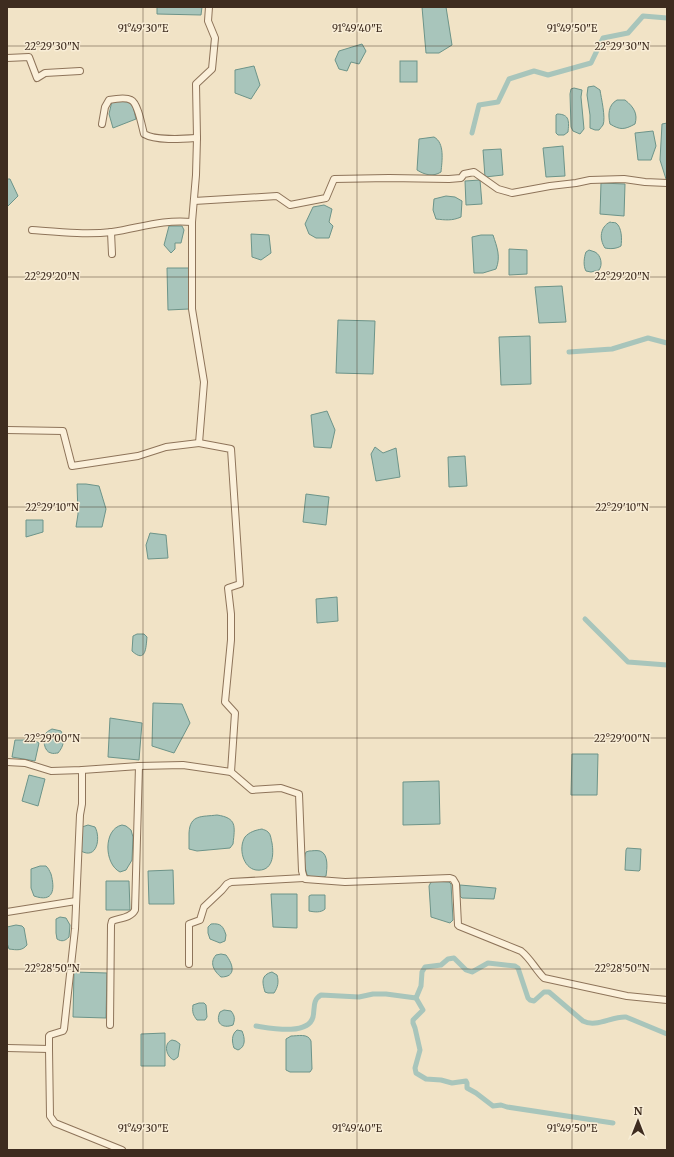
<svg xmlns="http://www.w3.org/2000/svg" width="674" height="1157" font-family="Merriweather,serif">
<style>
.water{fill:#a8c5bb;stroke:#6d9489}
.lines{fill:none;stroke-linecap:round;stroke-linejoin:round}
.canal{stroke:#a8c5bb;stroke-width:5}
.minor-casing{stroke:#8e745a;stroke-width:8}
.minor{stroke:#fbf0da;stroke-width:6}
.ticks{fill:none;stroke:#3e2c1f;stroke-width:1;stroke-opacity:0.45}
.ticks-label{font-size:10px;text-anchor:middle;fill:#3e2c1f;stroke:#f8edd6;stroke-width:3;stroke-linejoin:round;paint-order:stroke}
</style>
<rect width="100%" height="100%" fill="#f1e3c6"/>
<g class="water">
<polygon points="157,7 202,7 201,15 157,14"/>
<polygon points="422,7 446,7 452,45 439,53 426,53"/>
<polygon points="362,44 366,51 359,64 351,62 347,71 339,69 335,60 339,51"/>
<rect x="400" y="61" width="17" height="21"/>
<polygon points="254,66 260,85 251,99 235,93 235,70"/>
<path d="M594,86L600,90C601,97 606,118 603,125C602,127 600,128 599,130H595L590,128V115L587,95L588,87Z"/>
<polygon points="574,88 582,90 581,97 584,129 580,134 573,131 571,127 570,94 571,89"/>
<path d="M617,100H625C634,107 638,114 635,124C624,130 620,130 610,124C608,115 608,105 617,100Z"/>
<polygon points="112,101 132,102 136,119 113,128 109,114"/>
<path d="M557,114C570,114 569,122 568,132L564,135H558L556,133V115Z"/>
<polygon points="667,123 667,179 666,179 660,160 662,124"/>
<polygon points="653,131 656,146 651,160 638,160 635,133"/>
<path d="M434,137C445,143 442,161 441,172C433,177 425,175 417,170L419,139Z"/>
<polygon points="563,146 565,176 546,177 543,148"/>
<polygon points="501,149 503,175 485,177 483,150"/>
<polygon points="7,179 10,179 18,196 8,206 7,206"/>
<polygon points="480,180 482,204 466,205 465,181"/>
<polygon points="601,183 625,184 624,216 600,214"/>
<path d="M446,196L455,197L462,201L461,217C452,221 445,220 436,219L433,210L434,199Z"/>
<polygon points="324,205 332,209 329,222 333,226 329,238 316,238 309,234 305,224 313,207"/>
<path d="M610,222C612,223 614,222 616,223C622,227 622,240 621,246C616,249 610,249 605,248C599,239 600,227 610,222Z"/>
<polygon points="169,226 182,226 184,230 181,243 175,243 175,249 171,253 164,245"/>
<polygon points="251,234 269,235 271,253 261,260 252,257"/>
<path d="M481,235H493C497,247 501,257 496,269L483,273H474L472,237Z"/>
<polygon points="509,249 527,250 527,274 509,275"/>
<path d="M589,250C591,251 593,251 595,252C601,255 603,265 599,270L591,272L586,271C583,266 584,257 586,252Z"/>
<polygon points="167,268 189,268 189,309 168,310"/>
<polygon points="562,286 566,322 539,323 535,287"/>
<polygon points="338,320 375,321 373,374 336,373"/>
<polygon points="530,336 531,384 501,385 499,337"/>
<polygon points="327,411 335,430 331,448 314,447 311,415"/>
<polygon points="375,447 383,453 396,448 400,477 376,481 371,454"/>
<polygon points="465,456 467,486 449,487 448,457"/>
<polygon points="77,484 86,484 99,486 106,509 102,527 76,527 78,514"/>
<polygon points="306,494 329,497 326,525 303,522"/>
<polygon points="26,520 43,520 43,532 26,537"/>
<polygon points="150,533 166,535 168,558 148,559 146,545"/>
<polygon points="337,597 338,621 317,623 316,599"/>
<path d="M137,634H144L147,637C146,647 146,664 132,651L133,636Z"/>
<polygon points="153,703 182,704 190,723 174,753 152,746"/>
<polygon points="110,718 142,723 139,760 108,757"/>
<path d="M52,729L61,731C65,739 64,746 58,753C56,753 53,754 51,753C44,752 42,738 46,733C48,731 50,730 52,729Z"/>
<polygon points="15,740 34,740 39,743 35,761 12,757"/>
<polygon points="572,754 598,754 597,795 571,795"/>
<polygon points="29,775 45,779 38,806 22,801"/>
<polygon points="439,781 440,824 403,825 403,782"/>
<path d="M217,815C237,818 235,826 233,844L230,848L197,851L189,849C189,844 189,838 189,833C190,814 202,817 217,815Z"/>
<path d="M88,825L95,827C101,838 97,860 81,851L82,827Z"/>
<path d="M122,825L126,826L131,830L133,837L132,860L126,870L120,872C104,864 103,829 122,825Z"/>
<path d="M262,829C264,830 266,830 268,832C271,834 271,840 272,843C274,855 273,872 256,870C243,868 238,848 245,837C249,832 256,830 262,829Z"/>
<polygon points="627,848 641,849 640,870 639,871 625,870 626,850"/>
<path d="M309,851C312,851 316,850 320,851C329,854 327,869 326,876C320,879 313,878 307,875C305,867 303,860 306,852Z"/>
<path d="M40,866H46C49,869 49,870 51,874C55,889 54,903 34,896L31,888V869Z"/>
<polygon points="173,870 174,904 149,904 148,871"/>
<polygon points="106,881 129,881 130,910 106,910"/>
<polygon points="433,881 449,882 451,884 453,920 450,923 431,917 429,886 431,882"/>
<polygon points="460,885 495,888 496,888 494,899 462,898 460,896"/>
<polygon points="271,894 297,894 297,928 273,927"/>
<path d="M311,895H325V909C321,913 314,912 309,911V896Z"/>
<path d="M60,917L66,918L70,925L69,937C65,941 62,942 57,939L56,933V919Z"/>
<path d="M211,924C221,923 223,926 226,935L225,941L220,943L210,939L208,933V927Z"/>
<path d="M16,925L22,926L24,928L27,945C22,951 17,950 9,949L7,943V927Z"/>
<path d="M221,954L226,955C233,964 237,977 221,977C214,971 209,963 216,955Z"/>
<polygon points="74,972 107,973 106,1018 73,1017"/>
<path d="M272,972L277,975C279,982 278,987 274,993H268L265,992C262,982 261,975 272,972Z"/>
<path d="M199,1003H204L206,1005L207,1017L205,1020H197C193,1015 192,1012 193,1005Z"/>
<path d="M224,1010L231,1011C235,1016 235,1019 233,1025C222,1029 215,1023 220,1012Z"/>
<path d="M237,1030L242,1031C245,1038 246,1047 238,1050L234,1048C232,1042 231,1035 237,1030Z"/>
<polygon points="165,1033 165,1066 141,1066 141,1034"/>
<path d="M291,1036C298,1036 308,1033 311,1041L312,1069L310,1072H290L286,1070V1039Z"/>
<path d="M172,1040L176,1041L180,1044L178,1057L174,1060C166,1057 163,1043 172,1040Z"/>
</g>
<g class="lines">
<g class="canal">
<polyline points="472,133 479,105 498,102 509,79 534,71 548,75 591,63 603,38 628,33 643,16 667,18"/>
<polyline points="569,352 612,349 648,338 667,343"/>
<polyline points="585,619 628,662 667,665"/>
<polyline points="416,998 423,1010 413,1020 413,1023 415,1028 420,1050 415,1068 416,1073 426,1079 441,1080 452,1083 466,1081 467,1083 467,1088 476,1093 493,1106 501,1105 507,1107 613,1123"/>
<path d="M256,1026C270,1028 308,1036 313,1017C315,1009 312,1000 321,995L359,997L373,994H386L416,998L421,986L422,972L425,967L441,965L448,959L454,958L466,970L472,972L488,963L515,966L518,968L528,998L530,1000L534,1001L544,992H549L583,1021C596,1028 612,1016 626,1017L667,1034"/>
</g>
<g class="minor-casing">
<g id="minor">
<path d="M209,7L208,21L215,38L212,69L196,84L197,138L196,175L192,222V309L204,382L199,443L231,449L240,584L228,588L231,614V640L225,702L235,713L231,772L252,790L281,788L299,794L302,871L304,878L305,879L345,882L450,878L453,879L456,884L458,925L459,926L521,951C531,959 535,969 544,978L627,996L667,1000"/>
<polyline points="7,58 29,57 37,78 45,73 80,71"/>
<path d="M102,124L105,107L109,100C114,99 126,97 131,100C138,103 142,127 144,134C156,141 182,139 197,138"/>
<polyline points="194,201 277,196 290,205 326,198 334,179 389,178 449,179 461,178 464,174 474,172 498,189 512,193 550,186 576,183 590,180 624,179 645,182 667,183"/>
<path d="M32,230C58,232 86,235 112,232C140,228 162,219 192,222"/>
<polyline points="111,232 112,254"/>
<polyline points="7,430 63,431 72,466 138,456 166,447 199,443"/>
<polyline points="7,762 25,763 51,771 82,770 139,766 183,765 231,772"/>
<polyline points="7,912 76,901"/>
<polyline points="189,964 189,924 200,920 204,907 222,890 227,884 231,882 304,878"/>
<path d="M110,1025L111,925L112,921C120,918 131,918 135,910L139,766"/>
<polyline points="7,1048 49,1049 49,1036 50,1035 63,1031 64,1029 75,929 80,815 82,804 82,770"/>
<polyline points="49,1049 50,1116 55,1123 122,1150"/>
</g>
</g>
<use href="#minor" class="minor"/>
</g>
<path class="ticks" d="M143,7V1150M357,7V1150M572,7V1150M7,46H667M7,277H667M7,507H667M7,738H667M7,969H667"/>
<g class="ticks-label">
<text x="143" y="32">91°49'30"E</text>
<text x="357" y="32">91°49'40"E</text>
<text x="572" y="32">91°49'50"E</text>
<text x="52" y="50">22°29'30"N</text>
<text x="622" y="50">22°29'30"N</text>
<text x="52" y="280">22°29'20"N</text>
<text x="622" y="280">22°29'20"N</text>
<text x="52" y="511">22°29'10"N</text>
<text x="622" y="511">22°29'10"N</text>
<text x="52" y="742">22°29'00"N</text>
<text x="622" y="742">22°29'00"N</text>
<text x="52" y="972">22°28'50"N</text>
<text x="622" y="972">22°28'50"N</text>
<text x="143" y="1132">91°49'30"E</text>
<text x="357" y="1132">91°49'40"E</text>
<text x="572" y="1132">91°49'50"E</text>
</g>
<rect width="674" height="1157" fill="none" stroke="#3e2c1f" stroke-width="16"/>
<g transform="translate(638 1121)" stroke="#f8edd6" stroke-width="3" paint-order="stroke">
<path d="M0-3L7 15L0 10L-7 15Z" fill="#3e2c1f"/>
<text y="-6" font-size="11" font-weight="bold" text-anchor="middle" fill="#3e2c1f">N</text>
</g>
</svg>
